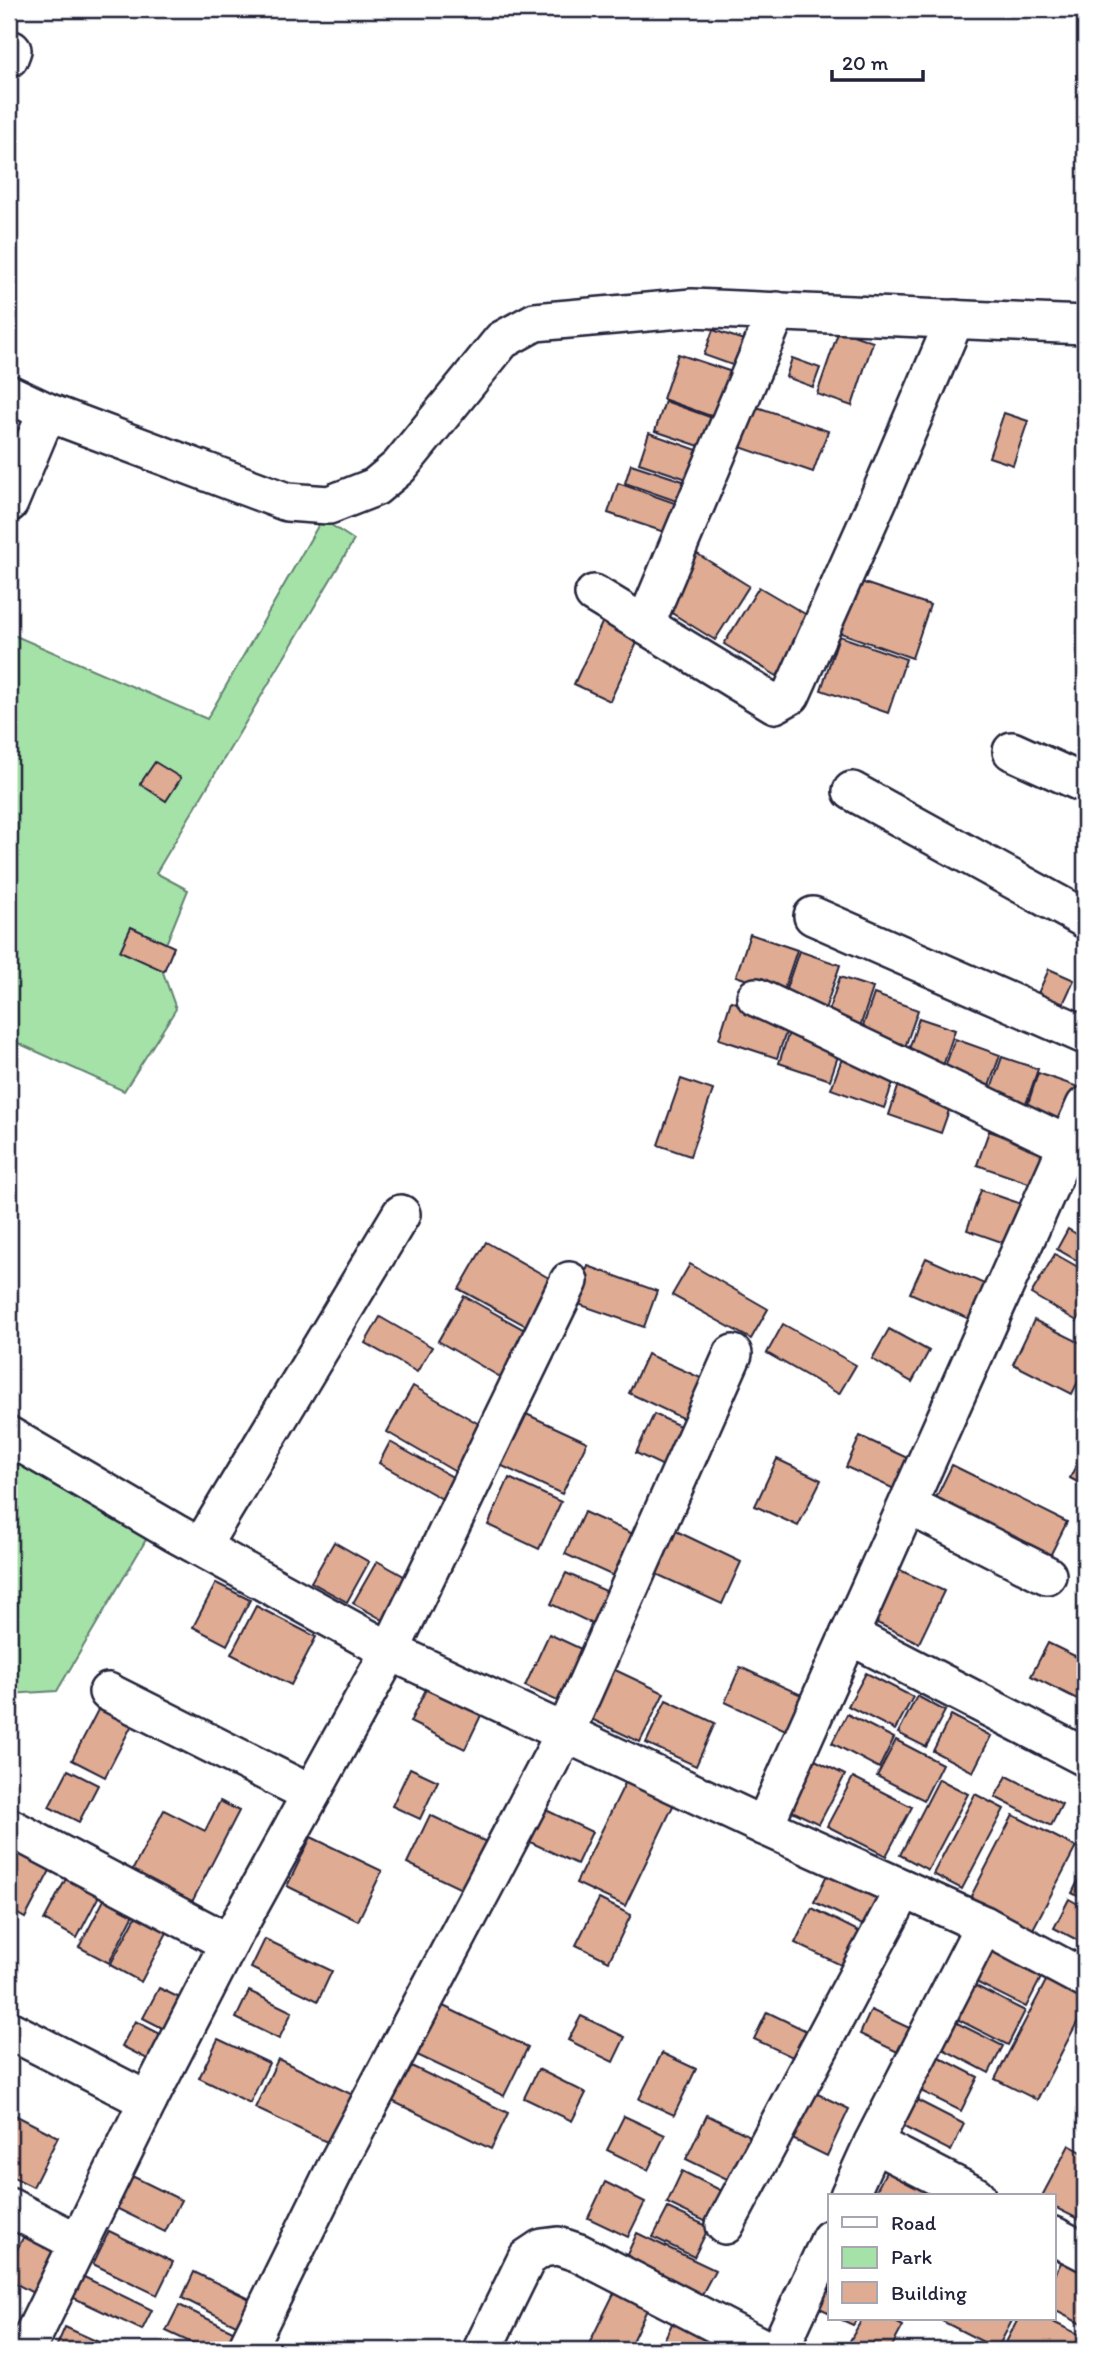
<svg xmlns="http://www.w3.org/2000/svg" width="1094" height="2359" font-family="Itim,sans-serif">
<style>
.green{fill:#a5e2a8;stroke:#648272;stroke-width:2}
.building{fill:#dfab92;stroke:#22223b;stroke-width:2}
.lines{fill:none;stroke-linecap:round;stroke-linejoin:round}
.minor-casing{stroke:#22223b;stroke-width:42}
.minor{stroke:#fff;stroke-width:37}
</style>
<rect width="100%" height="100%" fill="#fff"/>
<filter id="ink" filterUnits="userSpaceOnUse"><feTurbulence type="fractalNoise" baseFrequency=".0143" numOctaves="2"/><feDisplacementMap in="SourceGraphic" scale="14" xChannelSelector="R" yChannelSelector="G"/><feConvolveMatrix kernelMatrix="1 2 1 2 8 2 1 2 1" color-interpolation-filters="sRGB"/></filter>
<g filter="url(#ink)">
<g class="green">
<polygon points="322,519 354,540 156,873 188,890 159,961 176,1009 124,1091 9,1039 9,633 207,719"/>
<polygon points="9,1455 147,1538 57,1691 9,1694"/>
</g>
<g class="building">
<polygon points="713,330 744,340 735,366 704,355"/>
<polygon points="839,330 873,342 852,406 817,394"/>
<polygon points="678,354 738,374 722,420 663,399"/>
<polygon points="792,358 820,368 813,387 786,377"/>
<polygon points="665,401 721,421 711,450 655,431"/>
<polygon points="754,406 828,431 813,472 740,447"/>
<polygon points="1004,413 1028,421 1013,465 989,457"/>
<polygon points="649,433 703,452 693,481 639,463"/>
<polygon points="631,464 692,484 685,504 625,483"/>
<polygon points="618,483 686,507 676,536 608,513"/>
<polygon points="696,553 749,586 715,640 662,607"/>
<polygon points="855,580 930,605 912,658 838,632"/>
<polygon points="759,587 812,618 777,676 724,644"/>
<polygon points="607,612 643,630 610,701 574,684"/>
<polygon points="839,636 906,659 888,713 821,690"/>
<polygon points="155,762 181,778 166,801 140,784"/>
<polygon points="131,927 174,947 164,971 120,951"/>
<polygon points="750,934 797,950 783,992 736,976"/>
<polygon points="799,951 840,965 824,1012 783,998"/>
<polygon points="1049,969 1074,980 1060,1011 1035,1000"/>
<polygon points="840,977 873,988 860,1027 827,1015"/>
<polygon points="874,994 918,1010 904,1050 860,1035"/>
<polygon points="731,1001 790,1021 777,1058 719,1039"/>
<polygon points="919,1018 955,1030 942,1069 907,1056"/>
<polygon points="789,1032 840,1050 830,1080 779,1063"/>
<polygon points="955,1039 1000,1055 988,1089 943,1073"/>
<polygon points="844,1053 897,1071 884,1108 831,1089"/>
<polygon points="1002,1057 1038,1069 1025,1107 989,1095"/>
<polygon points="1038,1073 1084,1089 1070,1129 1025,1113"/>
<polygon points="681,1079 713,1090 690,1156 658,1145"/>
<polygon points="900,1081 953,1099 941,1133 889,1115"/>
<polygon points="989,1131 1052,1153 1040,1187 977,1165"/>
<polygon points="981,1190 1027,1206 1013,1246 967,1230"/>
<polygon points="1068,1229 1085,1239 1085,1265 1057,1249"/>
<polygon points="486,1242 554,1281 528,1327 459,1289"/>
<polygon points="1055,1254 1085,1271 1085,1307 1077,1321 1031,1294"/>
<polygon points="926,1258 991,1287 976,1322 910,1293"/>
<polygon points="690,1264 768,1309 751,1339 672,1295"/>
<polygon points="588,1266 657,1291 644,1327 575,1303"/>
<polygon points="464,1296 528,1332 502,1378 438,1341"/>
<polygon points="380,1317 432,1347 417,1372 365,1343"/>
<polygon points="1034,1320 1085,1345 1085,1367 1072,1394 1013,1364"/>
<polygon points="783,1324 856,1365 839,1394 767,1353"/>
<polygon points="889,1329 929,1351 912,1382 872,1359"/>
<polygon points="647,1354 703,1379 684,1419 629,1393"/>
<polygon points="1085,1383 1085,1403 1078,1399"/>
<polygon points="413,1386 493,1432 466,1478 387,1432"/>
<polygon points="524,1413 587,1442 562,1494 500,1465"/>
<polygon points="654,1414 693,1432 674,1471 636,1453"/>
<polygon points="860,1436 918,1463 903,1493 846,1467"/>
<polygon points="390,1442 456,1479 444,1500 379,1463"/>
<polygon points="1085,1446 1085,1486 1070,1478"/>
<polygon points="777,1459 821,1480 798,1526 755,1506"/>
<polygon points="952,1465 1067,1522 1047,1562 932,1506"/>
<polygon points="509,1478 561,1502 539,1549 488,1525"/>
<polygon points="584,1512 640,1537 620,1579 565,1554"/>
<polygon points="674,1530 741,1562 722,1604 654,1573"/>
<polygon points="334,1542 369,1562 347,1602 311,1582"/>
<polygon points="377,1561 409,1579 385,1621 353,1603"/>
<polygon points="900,1570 944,1591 919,1643 875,1622"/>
<polygon points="566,1573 608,1592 593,1624 551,1604"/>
<polygon points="216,1583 250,1600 227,1645 193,1627"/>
<polygon points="256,1606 316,1637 291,1685 231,1654"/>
<polygon points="549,1634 592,1654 568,1706 525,1686"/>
<polygon points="1048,1643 1085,1661 1085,1693 1081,1701 1031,1676"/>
<polygon points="740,1667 808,1698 792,1733 725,1702"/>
<polygon points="613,1669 664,1693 640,1742 589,1718"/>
<polygon points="866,1673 913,1697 895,1730 848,1706"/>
<polygon points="429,1683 484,1709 465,1749 410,1722"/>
<polygon points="917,1696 945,1711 926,1747 898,1733"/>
<polygon points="666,1700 715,1723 696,1766 646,1743"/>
<polygon points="102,1702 135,1719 105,1777 72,1760"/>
<polygon points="847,1714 894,1738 879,1768 832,1743"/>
<polygon points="951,1715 991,1736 973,1772 933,1751"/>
<polygon points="896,1740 942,1764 924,1800 877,1776"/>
<polygon points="815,1760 845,1775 819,1824 790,1810"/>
<polygon points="410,1768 438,1781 420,1819 392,1806"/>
<polygon points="68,1770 98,1785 79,1822 49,1807"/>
<polygon points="1007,1776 1062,1804 1051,1826 995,1797"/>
<polygon points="853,1777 912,1807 886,1856 827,1826"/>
<polygon points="939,1779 968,1794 928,1870 900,1855"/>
<polygon points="626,1781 674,1804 625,1906 576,1883"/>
<polygon points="975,1794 1004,1809 962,1889 933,1874"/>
<polygon points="220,1801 239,1811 192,1902 132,1871 164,1810 205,1831"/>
<polygon points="546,1810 592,1832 577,1864 530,1842"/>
<polygon points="430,1815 499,1848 476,1896 407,1863"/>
<polygon points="1013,1815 1076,1847 1032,1931 970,1898"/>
<polygon points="311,1837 382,1871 358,1921 287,1886"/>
<polygon points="20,1845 54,1863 25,1918 9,1909 9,1867"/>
<polygon points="833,1862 892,1890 873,1930 814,1902"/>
<polygon points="1085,1867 1085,1900 1072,1893"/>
<polygon points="69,1873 102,1890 77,1938 44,1920"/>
<polygon points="107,1894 136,1910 109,1963 79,1947"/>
<polygon points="599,1899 631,1915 609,1961 576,1945"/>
<polygon points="1069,1899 1085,1908 1085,1944 1054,1928"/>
<polygon points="812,1908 860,1932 843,1966 795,1943"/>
<polygon points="140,1909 171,1925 141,1982 110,1965"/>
<polygon points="265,1939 332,1971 318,2001 251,1968"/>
<polygon points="991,1948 1043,1974 1026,2007 974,1981"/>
<polygon points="1050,1973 1085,1991 1085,2007 1037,2100 995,2079"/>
<polygon points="972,1984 1025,2011 1008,2045 955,2018"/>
<polygon points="159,1988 188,2002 172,2033 143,2018"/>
<polygon points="249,1991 292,2012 279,2039 236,2018"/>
<polygon points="439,2004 528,2047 504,2096 415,2054"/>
<polygon points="871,2010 920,2033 908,2057 860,2034"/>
<polygon points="767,2012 811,2033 799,2060 754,2039"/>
<polygon points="581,2016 625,2037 613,2062 568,2040"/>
<polygon points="135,2021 166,2037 153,2062 122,2046"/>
<polygon points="955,2022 1003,2046 989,2073 941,2048"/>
<polygon points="218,2039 269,2063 250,2103 199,2078"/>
<polygon points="662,2053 696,2069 674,2115 639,2099"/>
<polygon points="937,2056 978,2077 961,2111 919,2090"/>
<polygon points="278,2059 355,2096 331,2144 255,2108"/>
<polygon points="409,2065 508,2113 491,2149 392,2101"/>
<polygon points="538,2069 586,2093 572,2121 524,2098"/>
<polygon points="803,2087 849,2109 827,2156 780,2133"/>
<polygon points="915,2099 964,2124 951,2151 902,2126"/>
<polygon points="9,2112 58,2137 33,2187 9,2175"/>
<polygon points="707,2115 750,2136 729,2180 686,2159"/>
<polygon points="624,2116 665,2135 648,2170 607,2150"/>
<polygon points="1069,2145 1085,2154 1085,2216 1082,2221 1054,2207 1054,2196 1042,2196"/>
<polygon points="889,2166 932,2188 927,2196 882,2196 875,2193"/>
<polygon points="682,2171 728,2194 713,2225 667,2203"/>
<polygon points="132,2176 181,2200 165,2232 116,2208"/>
<polygon points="605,2182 645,2202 628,2237 588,2218"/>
<polygon points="668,2208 709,2227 694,2257 653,2237"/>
<polygon points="27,2230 69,2251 44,2299 9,2280 9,2265"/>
<polygon points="109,2231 173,2262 157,2295 93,2264"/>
<polygon points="637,2233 715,2270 700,2298 624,2261"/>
<polygon points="1063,2259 1085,2270 1085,2326 1054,2310 1054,2276"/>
<polygon points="830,2271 830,2313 807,2302"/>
<polygon points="194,2272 254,2301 242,2328 182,2298"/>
<polygon points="82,2276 152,2310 142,2330 72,2297"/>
<polygon points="619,2283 652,2299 628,2350 586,2350"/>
<polygon points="179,2305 239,2334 231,2350 207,2350 166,2331"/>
<polygon points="677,2314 752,2350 659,2350"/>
<polygon points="840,2319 857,2319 853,2325"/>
<polygon points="862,2319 890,2319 903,2326 890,2350 845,2350"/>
<polygon points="943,2319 1013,2319 997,2349 942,2321"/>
<polygon points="1018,2319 1047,2319 1082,2336 1075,2350 1002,2350"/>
<polygon points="65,2327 116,2350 55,2350"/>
<polygon points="274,2341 293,2350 270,2350"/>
</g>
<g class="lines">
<g class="minor-casing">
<g id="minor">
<polyline points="9,58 12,50"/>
<polyline points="9,394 47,412 287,502 329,505 375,487 399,467 502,340 535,322 692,308 1085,325"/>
<polyline points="9,503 47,412"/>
<polyline points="594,594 775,704 791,695 878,500 955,319"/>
<polyline points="645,625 777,311"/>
<polyline points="1012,751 1085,784"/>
<polyline points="852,791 1085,919"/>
<polyline points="813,916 1085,1035"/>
<polyline points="756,997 1068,1145"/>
<polyline points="9,1436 175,1533 390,1651 764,1826 984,1925 1085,1979"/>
<polyline points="908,1505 1047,1575"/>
<polyline points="201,1547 401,1214"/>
<polyline points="849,1635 1085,1757"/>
<polyline points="108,1692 311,1794"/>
<polyline points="764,1826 1085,1106"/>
<polyline points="9,1827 229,1943"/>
<polyline points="9,2030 148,2101"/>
<polyline points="873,2143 976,2196"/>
<polyline points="849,2196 873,2143 984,1925"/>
<polyline points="9,2207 79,2243"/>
<polyline points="725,2225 904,1889"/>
<polyline points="1054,2236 1085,2252"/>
<polyline points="26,2350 148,2101 229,1943 390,1651 569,1281"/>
<polyline points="246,2350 338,2163 565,1733 733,1354"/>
<polyline points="482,2350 527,2258 542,2248 558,2246 579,2253 767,2350"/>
<polyline points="779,2350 830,2239"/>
</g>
</g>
<use href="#minor" class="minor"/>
</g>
</g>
<rect width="1094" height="2359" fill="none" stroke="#fff" stroke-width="35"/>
<rect x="18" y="18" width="1059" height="2324" fill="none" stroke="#22223b" stroke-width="2.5" filter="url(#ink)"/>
<rect x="828" y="2194" width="228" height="126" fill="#ffffff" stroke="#a7a7b1" stroke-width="2"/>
<rect x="842" y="2217" width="35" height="10" fill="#ffffff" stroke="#a7a7b1" stroke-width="2"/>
<text x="891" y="2230" font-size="21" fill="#22223b">Road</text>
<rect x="842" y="2247" width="35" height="21" fill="#a5e2a8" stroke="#a7a7b1" stroke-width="2"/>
<text x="891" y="2264" font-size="21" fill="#22223b">Park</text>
<rect x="842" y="2282" width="35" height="21" fill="#dfab92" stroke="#a7a7b1" stroke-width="2"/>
<text x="891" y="2300" font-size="21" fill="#22223b">Building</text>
<path d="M832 70v10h91v-10" fill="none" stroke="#22223b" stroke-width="3.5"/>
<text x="842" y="70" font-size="21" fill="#22223b" stroke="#ffffff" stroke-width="5" paint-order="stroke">20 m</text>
</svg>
